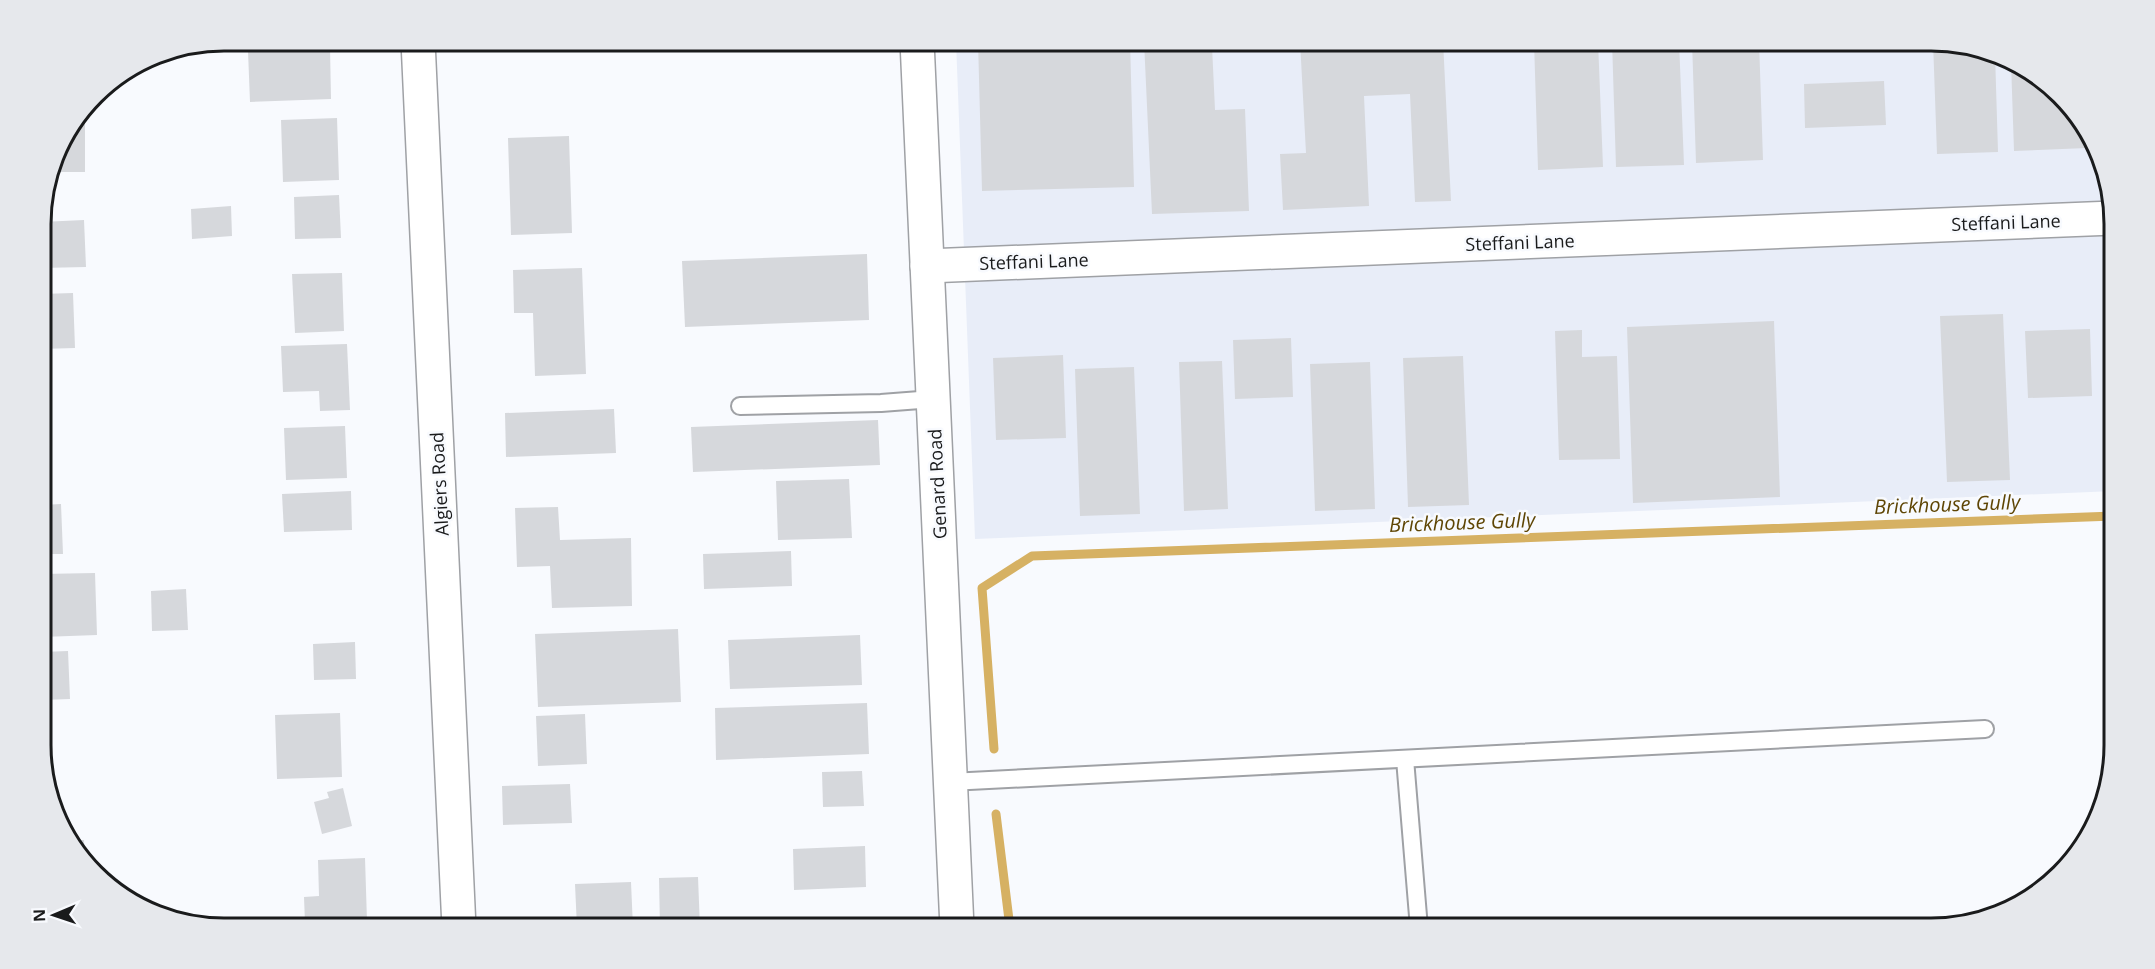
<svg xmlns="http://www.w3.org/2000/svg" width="2155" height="969" font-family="'Open Sans',sans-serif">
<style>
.built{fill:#e8edf8}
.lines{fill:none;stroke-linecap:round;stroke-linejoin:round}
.stream{stroke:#d6b163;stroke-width:9}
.building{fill:#d6d8dc}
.lane-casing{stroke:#9fa1a5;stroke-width:20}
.street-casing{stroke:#9fa1a5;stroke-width:36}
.secondary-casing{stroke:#9fa1a5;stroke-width:36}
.lane{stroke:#fff;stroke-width:16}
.street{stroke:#fff;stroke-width:33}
.secondary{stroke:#fff;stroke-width:33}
.labels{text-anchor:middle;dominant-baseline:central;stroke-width:5;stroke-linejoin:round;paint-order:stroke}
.street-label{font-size:18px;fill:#1a1b1c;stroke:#f8fafe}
.water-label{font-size:20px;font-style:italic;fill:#5e4504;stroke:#f8fafe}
.rim{fill:none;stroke:#1a1b1c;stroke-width:3}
</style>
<rect width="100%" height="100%" fill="#f8fafe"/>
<polygon class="built" points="956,41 1931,41 2001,54 2076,112 2113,201 2114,491 975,539"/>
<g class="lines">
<g class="stream">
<polyline points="994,749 982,588 1032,556 2114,516"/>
<polyline points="996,814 1010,928"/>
</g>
</g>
<g class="building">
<polygon points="978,41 1130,41 1134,187 982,191"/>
<polygon points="1144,41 1242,41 1242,45 1212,46 1215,110 1245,109 1249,211 1152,214"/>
<polygon points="1300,41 1443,41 1451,201 1415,202 1410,94 1364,96 1369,206 1283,210 1280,154 1306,153"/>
<polygon points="1534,41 1598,41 1603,167 1538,170"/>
<polygon points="1612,41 1679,41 1684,165 1616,167"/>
<polygon points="1692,41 1759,41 1763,160 1696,163"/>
<polygon points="1933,41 1995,53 1998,152 1937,154"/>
<polygon points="330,48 331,99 250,102 248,51"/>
<polygon points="2011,62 2076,112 2087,138 2087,148 2014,151"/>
<polygon points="1884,81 1886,125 1805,128 1804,84"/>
<polygon points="85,110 85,172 52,172 60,143"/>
<polygon points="337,118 339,180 283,182 281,120"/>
<polygon points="569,136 572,233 511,235 508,138"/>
<polygon points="339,195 341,238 295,239 294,197"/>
<polygon points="231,206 232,236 192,239 191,209"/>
<polygon points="84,220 86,267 41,268 41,222"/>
<polygon points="867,254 869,320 685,327 682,261"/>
<polygon points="582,268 586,374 535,376 533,313 514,313 513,270"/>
<polygon points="342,273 344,331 295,333 292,274"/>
<polygon points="73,293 75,348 41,349 41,294"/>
<polygon points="2003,314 2010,480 1947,482 1940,316"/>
<polygon points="1774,321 1780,497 1633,503 1627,327"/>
<polygon points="2090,329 2092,396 2028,398 2025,331"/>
<polygon points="1582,330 1582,357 1617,356 1620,459 1559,460 1555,331"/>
<polygon points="1291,338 1293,397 1235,399 1233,340"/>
<polygon points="347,344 350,410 320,411 319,391 283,392 281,346"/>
<polygon points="1063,355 1066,438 996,440 993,358"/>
<polygon points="1463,356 1469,505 1408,507 1403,358"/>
<polygon points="1222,361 1228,509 1184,511 1179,362"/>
<polygon points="1370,362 1375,509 1315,511 1310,364"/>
<polygon points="1134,367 1140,514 1080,516 1075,369"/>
<polygon points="614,409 616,453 506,457 505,413"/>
<polygon points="878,420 880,465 693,472 691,427"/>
<polygon points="345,426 347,478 286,480 284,428"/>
<polygon points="849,479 852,538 778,540 776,481"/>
<polygon points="351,491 352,530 284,532 282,494"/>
<polygon points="61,504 63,554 42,554 42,505"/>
<polygon points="558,507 560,540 631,538 632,606 552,608 550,566 517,567 515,508"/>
<polygon points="791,551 792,586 704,589 703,554"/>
<polygon points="95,573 97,635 42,637 42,574"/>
<polygon points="186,589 188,630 152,631 151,591"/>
<polygon points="678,629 681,702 538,707 535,634"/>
<polygon points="860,635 862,685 730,689 728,640"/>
<polygon points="355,642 356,679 314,680 313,644"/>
<polygon points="68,651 70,699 42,700 42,652"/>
<polygon points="867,703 869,754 716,760 715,708"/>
<polygon points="340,713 342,777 277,779 275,715"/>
<polygon points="585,714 587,764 538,766 536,716"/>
<polygon points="862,771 864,806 823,807 822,772"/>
<polygon points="570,784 572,823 503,825 502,786"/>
<polygon points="343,788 352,826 322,834 314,802 329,798 327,792"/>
<polygon points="72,840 84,840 85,862 79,857"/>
<polygon points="865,846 866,887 794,890 793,849"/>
<polygon points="365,858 367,921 305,923 304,897 319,896 318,860"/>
<polygon points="698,877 700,928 660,928 659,878"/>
<polygon points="631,882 633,928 577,928 575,884"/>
</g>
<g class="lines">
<g class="lane-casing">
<g id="lane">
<polyline points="740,406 881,403 933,399"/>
<polyline points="1405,759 1419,928"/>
<polyline points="950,782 1985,729"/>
</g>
</g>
<g class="street-casing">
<g id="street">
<polyline points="418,41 459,928"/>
<polyline points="917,41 957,928"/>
</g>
</g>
<g class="secondary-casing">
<polyline id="secondary" points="927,266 2113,218"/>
</g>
<use href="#lane" class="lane"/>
<use href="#street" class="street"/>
<use href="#secondary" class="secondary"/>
</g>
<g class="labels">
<g class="street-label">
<text transform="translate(2006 222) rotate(-2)">Steffani Lane</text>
<text transform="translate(1520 242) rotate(-2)">Steffani Lane</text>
<text transform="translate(1034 261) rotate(-2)">Steffani Lane</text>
<text transform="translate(439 484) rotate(-93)">Algiers Road</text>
<text transform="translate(937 484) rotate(-93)">Genard Road</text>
</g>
<g class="water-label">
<text transform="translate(1947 504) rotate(-2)">Brickhouse Gully</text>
<text transform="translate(1462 522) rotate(-2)">Brickhouse Gully</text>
</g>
</g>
<path d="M0 0H2155V969H0ZM224 51H1931A173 173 0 0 1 2104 224V745A173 173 0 0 1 1931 918H224A173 173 0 0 1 51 745V224A173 173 0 0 1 224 51Z" fill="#e6e8ec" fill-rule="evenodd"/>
<path class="rim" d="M224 51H1931A173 173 0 0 1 2104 224V745A173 173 0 0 1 1931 918H224A173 173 0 0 1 51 745V224A173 173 0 0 1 224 51Z"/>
<g transform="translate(54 915) rotate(268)" stroke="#f8fafe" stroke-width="4.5" paint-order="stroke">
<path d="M0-4.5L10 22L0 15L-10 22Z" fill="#1a1b1c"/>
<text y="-9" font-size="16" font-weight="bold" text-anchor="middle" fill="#1a1b1c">N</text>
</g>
</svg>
